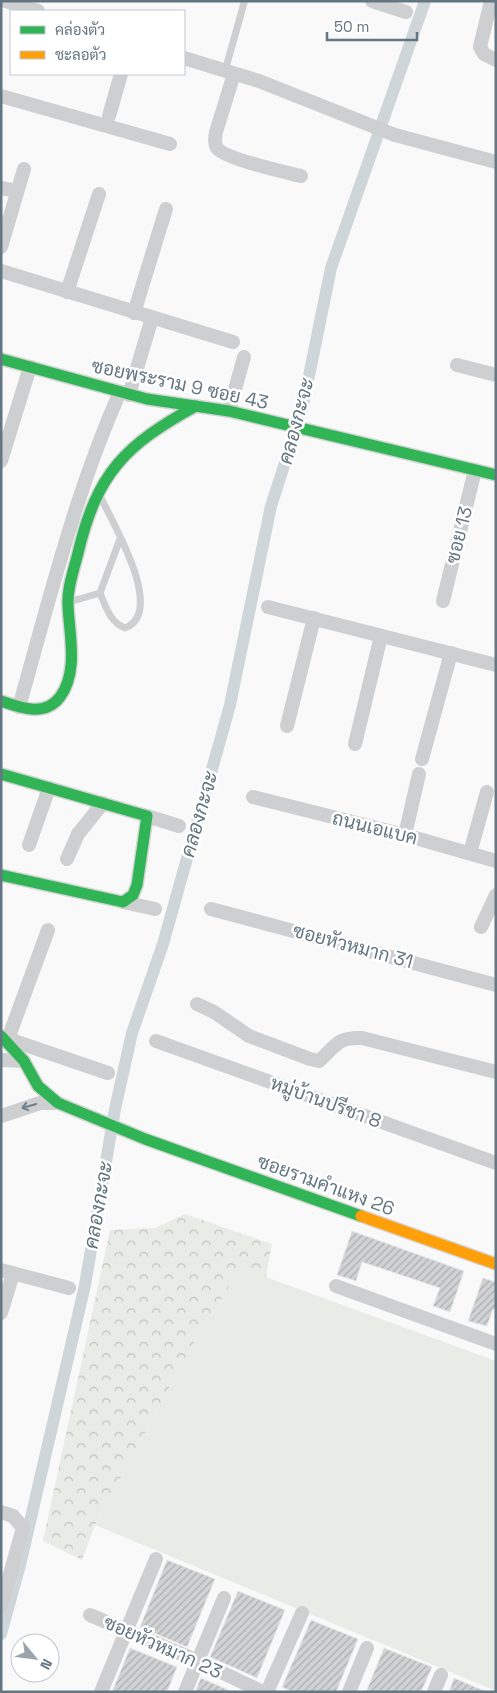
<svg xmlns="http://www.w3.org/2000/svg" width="497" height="1693" font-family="'Space Grotesk',Sarabun,sans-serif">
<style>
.grass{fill:#e8ebe6}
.forest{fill:url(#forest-crowns)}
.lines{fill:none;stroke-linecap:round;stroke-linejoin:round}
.canal{stroke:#ced6d9;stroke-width:12}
.building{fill:url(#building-hatch);stroke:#e8e8e8}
.fast-casing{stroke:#d5d6d7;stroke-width:14}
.slow-casing{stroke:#d5d6d7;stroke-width:14}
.lane{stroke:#cecfd0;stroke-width:7}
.street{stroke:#cecfd0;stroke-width:14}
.fast{stroke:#30b455;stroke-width:11}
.slow{stroke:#ff9f0a;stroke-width:11}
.oneway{stroke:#707f8b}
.labels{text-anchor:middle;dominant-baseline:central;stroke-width:5;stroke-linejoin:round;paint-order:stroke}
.street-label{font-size:19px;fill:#657683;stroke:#fff}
.water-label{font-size:20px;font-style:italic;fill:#60757c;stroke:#fff}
</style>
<defs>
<pattern id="forest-crowns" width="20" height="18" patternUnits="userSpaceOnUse" patternTransform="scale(1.25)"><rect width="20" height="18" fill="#e8ebe6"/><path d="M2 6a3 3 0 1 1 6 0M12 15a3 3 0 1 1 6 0" fill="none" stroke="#c0c3c0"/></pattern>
<pattern id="building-hatch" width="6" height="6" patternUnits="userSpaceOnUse" patternTransform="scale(1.25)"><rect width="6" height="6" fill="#d0d2d3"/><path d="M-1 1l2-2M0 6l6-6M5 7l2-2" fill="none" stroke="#acafb1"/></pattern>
</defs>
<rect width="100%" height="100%" fill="#f9f9f9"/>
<polygon class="grass" points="241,1268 496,1361 496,1691 95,1525 190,1349"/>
<polygon class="forest" points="185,1214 272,1244 266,1277 241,1268 190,1349 95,1525 82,1560 43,1541 110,1230 155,1228"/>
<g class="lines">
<polyline class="canal" points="1,1634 20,1565 85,1285 115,1109 132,1033 163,944 230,705 271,506 302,410 331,268 425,1"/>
</g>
<g class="building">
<polygon points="352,1231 464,1271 450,1312 433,1306 440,1288 362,1262 356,1281 337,1275"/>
<polygon points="483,1278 496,1282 496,1310 493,1309 487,1326 468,1321"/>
<polygon points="167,1560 215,1579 187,1647 140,1627"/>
<polygon points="238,1591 285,1610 257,1678 210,1657"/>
<polygon points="311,1620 358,1639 336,1692 293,1692 282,1687"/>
<polygon points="130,1648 177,1667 167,1692 112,1692"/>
<polygon points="384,1648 432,1667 421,1692 366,1692"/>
<polygon points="201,1678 233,1692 195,1692"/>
<polygon points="454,1678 487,1692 449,1692"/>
</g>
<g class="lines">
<g class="fast-casing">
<g id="fast">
<polyline points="1,359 147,399 229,411 496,475"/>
<path d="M1,701C21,708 45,717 60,697C79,671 69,634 68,605C67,587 74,570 78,553C97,473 125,445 196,406"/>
<polyline points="1,774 147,816 137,885 133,895 123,902 1,875"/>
<polyline points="1,1036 24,1061 38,1086 58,1103 145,1139 361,1216"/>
</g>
</g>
<g class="slow-casing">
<polyline id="slow" points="361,1216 496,1264"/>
</g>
<g class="lane">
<polyline points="225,71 244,3"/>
<polyline points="100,593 120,539"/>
<path d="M69,602L100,593C106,607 110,622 125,628C167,612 111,520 99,494"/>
</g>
<g class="street">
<polyline points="6,1 38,11"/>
<polyline points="372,1 406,12"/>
<polyline points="491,1 480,47 484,54 496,60"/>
<polyline points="184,58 259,81 395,135 496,162"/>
<path d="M234,74L216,132C215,137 214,143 217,148C225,159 285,172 301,176"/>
<polyline points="1,96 170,144"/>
<polyline points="109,116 121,74"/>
<polyline points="1,188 17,191"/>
<polyline points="1,247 24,169"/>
<polyline points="1,271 233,342"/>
<polyline points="67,292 99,194"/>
<polyline points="134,313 166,209"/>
<polyline points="457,365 496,375"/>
<polyline points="129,395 152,318"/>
<polyline points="229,411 244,357"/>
<polyline points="1,461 30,367"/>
<polyline points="443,601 475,470"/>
<polyline points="268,607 496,665"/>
<path d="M19,707C49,601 75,493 120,392"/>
<polyline points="287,726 314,618"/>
<polyline points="355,744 381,636"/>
<polyline points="422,759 451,653"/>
<polyline points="253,797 405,835 496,861"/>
<polyline points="147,816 179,826"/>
<polyline points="405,835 419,774"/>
<polyline points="29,845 49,788"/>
<polyline points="470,853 487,792"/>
<polyline points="67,859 78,834 103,803"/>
<polyline points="123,902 155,909"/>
<polyline points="211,909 496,985"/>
<polyline points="481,927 496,895"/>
<path d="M197,1004L214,1012L249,1036L310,1059L319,1061C336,1046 337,1037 362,1038L496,1072"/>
<polyline points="2,1037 108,1073"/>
<polyline points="8,1039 48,930"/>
<polyline points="156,1041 496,1163"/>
<polyline points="1,1060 24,1061"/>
<polyline points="1,1116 40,1103 58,1103"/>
<polyline points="1,1270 69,1288"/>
<polyline points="336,1286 496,1344"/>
<polyline points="1,1313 13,1274"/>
<polyline points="1,1512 13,1516 23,1528 1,1606"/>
<polyline points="90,1615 198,1661 263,1692"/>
<polyline points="101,1692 156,1559"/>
<polyline points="185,1692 224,1598"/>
<polyline points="267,1692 302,1613"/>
<polyline points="349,1692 367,1648"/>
<polyline points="434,1692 441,1675"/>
</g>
<use href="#fast" class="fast"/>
<use href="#slow" class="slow"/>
</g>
<defs><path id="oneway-shaft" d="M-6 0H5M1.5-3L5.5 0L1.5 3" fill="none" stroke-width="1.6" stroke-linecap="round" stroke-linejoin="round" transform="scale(1.25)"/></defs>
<use class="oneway" href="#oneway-shaft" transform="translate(29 1106) rotate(164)"/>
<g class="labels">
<g class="street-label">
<text transform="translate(180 384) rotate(12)">ซอยพระราม 9 ซอย 43</text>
<text transform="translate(459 535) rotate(-76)">ซอย 13</text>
<text transform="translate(375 828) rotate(14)">ถนนเอแบค</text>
<text transform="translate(353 946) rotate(15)">ซอยหัวหมาก 31</text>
<text transform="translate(326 1102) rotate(20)">หมู่บ้านปรีชา 8</text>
<text transform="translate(326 1185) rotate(20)">ซอยรามคำแหง 26</text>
<text transform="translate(163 1647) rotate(24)">ซอยหัวหมาก 23</text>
</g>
<g class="water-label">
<text transform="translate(296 421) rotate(-75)">คลองกะจะ</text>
<text transform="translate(199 814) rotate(-74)">คลองกะจะ</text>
<text transform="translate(98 1205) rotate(-80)">คลองกะจะ</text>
</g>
</g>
<rect width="497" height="1693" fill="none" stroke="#657683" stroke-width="5"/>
<rect x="10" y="10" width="175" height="65" fill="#ffffff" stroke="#c1c8cd"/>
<rect x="20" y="26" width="25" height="8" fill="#30b455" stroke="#c1c8cd"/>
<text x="55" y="35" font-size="15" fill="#657683">คล่องตัว</text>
<rect x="20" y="51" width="25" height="8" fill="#ff9f0a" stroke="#c1c8cd"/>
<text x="55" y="60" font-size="15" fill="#657683">ชะลอตัว</text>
<g transform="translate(35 1658) rotate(119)"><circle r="24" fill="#ffffff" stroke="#c1c8cd"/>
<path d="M0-4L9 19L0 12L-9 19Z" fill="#99a4ac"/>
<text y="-8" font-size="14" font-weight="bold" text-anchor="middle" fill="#657683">N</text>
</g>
<path d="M327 32v8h90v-8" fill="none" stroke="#657683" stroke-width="2.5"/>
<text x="334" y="32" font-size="15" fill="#657683" stroke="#ffffff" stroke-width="4" paint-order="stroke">50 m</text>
</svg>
